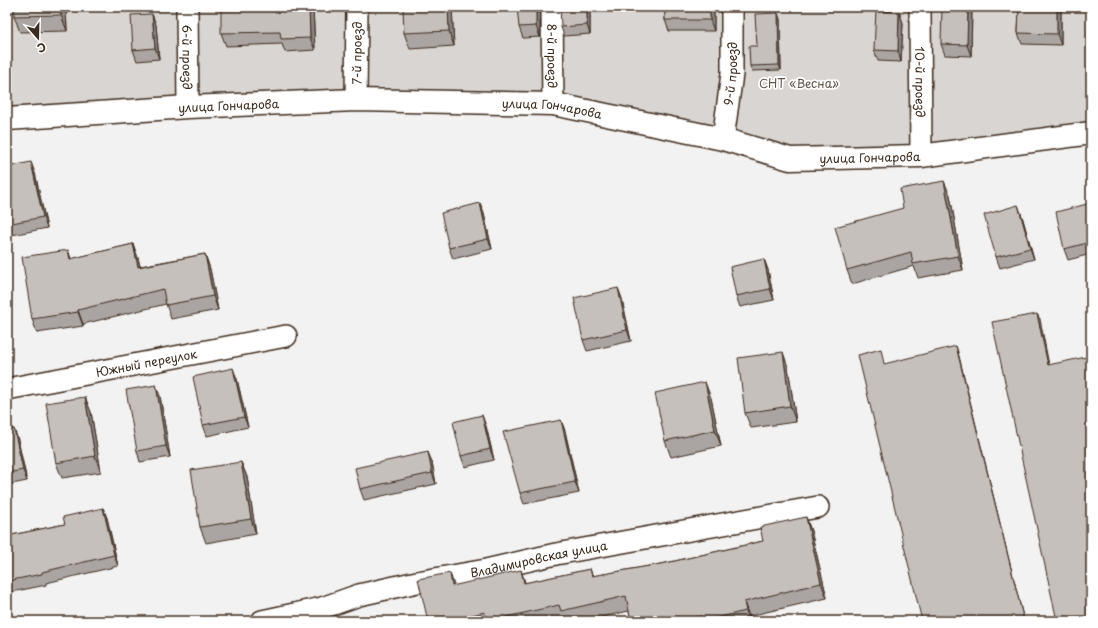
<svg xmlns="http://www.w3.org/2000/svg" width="1098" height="628" font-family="'Playpen Sans',sans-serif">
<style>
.green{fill:#d8d5d2;stroke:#8a8078}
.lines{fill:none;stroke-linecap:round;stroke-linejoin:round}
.minor-casing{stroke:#3b2a1e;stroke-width:24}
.tertiary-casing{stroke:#3b2a1e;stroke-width:25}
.minor{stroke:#fff;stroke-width:21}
.tertiary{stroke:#fff;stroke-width:22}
.wall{fill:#aaa5a3;stroke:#3b2a1e}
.shaded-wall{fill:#8b8684;stroke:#3b2a1e}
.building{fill:#c6c0bd;stroke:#3b2a1e}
.labels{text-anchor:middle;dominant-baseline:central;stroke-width:3.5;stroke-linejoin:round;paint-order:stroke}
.street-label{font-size:12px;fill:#3b2a1e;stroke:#fff}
.park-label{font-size:12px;fill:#62554b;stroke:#fff}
</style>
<rect width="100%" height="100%" fill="#f3f2f2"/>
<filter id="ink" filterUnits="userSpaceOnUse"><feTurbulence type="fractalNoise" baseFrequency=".025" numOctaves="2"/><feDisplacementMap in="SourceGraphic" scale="8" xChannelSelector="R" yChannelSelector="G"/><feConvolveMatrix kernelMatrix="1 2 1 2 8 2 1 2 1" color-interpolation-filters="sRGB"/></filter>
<g filter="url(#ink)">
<polygon class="green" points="7,7 1091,7 1091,133 790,159 553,104 7,119"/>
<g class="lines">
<g class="minor-casing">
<g id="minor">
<path id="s1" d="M187,7L188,107"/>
<path id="s2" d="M552,7L553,104"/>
<path id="s3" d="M920,7L921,156"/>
<path id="s4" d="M356,100L357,7"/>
<path id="s5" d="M723,139L732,74V7"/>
<path id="s6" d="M7,389L286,336"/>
<path id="s7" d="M262,621L322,608L359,595L417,582L486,570L556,554L818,507"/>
</g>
</g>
<g class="tertiary-casing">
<g id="tertiary">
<path id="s8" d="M7,119L188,107L356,100L553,104L723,139L790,159L921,156L1091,133"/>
</g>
</g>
<use href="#minor" class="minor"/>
<use href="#tertiary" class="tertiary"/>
</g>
<g class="wall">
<polygon points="14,7 66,7 67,31 20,32 14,16"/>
<polygon points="313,7 315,50 285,52 282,44 226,46 221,33"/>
<polygon points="452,7 454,46 410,49 404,33"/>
<polygon points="540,7 540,37 523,38 519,27"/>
<polygon points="590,7 590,34 564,36 561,27"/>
<polygon points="665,7 714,7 714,31 669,31 665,20"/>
<polygon points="972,7 971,56 945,55 941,44"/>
<polygon points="1019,7 1060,7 1061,11 1061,45 1022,44 1018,33"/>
<polygon points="899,12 903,23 901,62 878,61 874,50"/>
<polygon points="152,14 156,25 159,59 137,61 133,50"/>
<polygon points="780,19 781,70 752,71 750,66 757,46"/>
<polygon points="7,167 35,173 47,228 7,236"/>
<polygon points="950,195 963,270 918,278 914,266 852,284 847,270"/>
<polygon points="480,203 484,214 492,249 453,259 449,248"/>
<polygon points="1091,203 1091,254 1068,260 1064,249"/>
<polygon points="1022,216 1034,259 1000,268 996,257"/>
<polygon points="133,244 138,258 140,266 205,254 210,269 218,310 171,319 166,304 83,324 83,326 37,333 32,319 68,250 71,259"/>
<polygon points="764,259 768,270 774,300 740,307 736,296"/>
<polygon points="618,288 622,299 631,341 587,351 583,340"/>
<polygon points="788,367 796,422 751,428 745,413"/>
<polygon points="237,379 248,427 207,436 203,425"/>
<polygon points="160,396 170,457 140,462 137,451"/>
<polygon points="85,397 91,412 101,472 62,478 56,463"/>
<polygon points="711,398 721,446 671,457 665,441"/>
<polygon points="561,420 565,431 579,493 524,504 520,493"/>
<polygon points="486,426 494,460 465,467 461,456"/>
<polygon points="14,429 18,440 27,481 7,485 7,430"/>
<polygon points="241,462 247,477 256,534 206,543 200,527"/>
<polygon points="432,462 436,484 364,500 360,489"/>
<polygon points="103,508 107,518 118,566 46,583 46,585 7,593 7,536 65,524"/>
<polygon points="806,517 811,531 827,598 749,616 750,621 631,621 629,611 584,621 564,621 564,620 558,621 428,621 525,583 590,569 593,576 666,563 763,541"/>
</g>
<g class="shaded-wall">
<polygon points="61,7 66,7 67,31 61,15"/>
<polygon points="309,7 313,7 315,50 310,38"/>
<polygon points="448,7 452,7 454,46 449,31"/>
<polygon points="536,7 540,7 540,37 536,26"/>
<polygon points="587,7 590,7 590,34 587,25"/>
<polygon points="710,7 714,7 714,31 710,20"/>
<polygon points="968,7 972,7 971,56 967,45"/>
<polygon points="1057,7 1060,7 1061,11 1061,45 1057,34"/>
<polygon points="899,12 903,23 901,62 898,51"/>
<polygon points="778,13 780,19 781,70 779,65"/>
<polygon points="152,14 156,25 159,59 155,48"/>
<polygon points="31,162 35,173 47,228 43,217"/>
<polygon points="944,181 950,195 963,270 958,256"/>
<polygon points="480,203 484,214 492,249 488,239"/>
<polygon points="1018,205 1022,216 1034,259 1030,248"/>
<polygon points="133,244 138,258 143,281 138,267"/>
<polygon points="68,250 73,264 70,259"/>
<polygon points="205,254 210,269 218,310 213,296"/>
<polygon points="764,259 768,270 774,300 770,289"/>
<polygon points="618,288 622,299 631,341 627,330"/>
<polygon points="78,310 83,324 83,326 78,312"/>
<polygon points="1037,314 1040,319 1050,370 1048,365"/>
<polygon points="956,346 958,352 1024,621"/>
<polygon points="783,352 788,367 796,422 790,406"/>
<polygon points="233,368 237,379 248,427 244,417"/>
<polygon points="705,382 711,398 721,446 715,430"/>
<polygon points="156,385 160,396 170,457 166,446"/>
<polygon points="85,397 91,412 101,472 95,456"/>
<polygon points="482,415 486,426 494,460 490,449"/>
<polygon points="561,420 565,431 579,493 575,482"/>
<polygon points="14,429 18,440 27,481 23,470"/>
<polygon points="428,452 432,462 436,484 432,473"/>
<polygon points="241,462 247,477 256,534 251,519"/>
<polygon points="103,508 107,518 118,566 114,555"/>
<polygon points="806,517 811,531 827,598 821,583"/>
<polygon points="521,570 526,585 524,583"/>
<polygon points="450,573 455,588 452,586"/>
<polygon points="744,602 749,616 750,621 749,621 746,611"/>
</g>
<g class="building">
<polygon points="14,7 61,7 61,15 14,16"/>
<polygon points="221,7 309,7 310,38 281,39 280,32 221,33"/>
<polygon points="403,7 448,7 449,31 404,33"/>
<polygon points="517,7 536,7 536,26 519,27"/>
<polygon points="560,7 587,7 587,25 561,27"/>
<rect x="665" y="7" width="45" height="13"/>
<polygon points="942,7 968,7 967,45 941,44"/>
<polygon points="1019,7 1057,7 1057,34 1018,33"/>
<polygon points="876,11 899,12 898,51 874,50"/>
<polygon points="778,13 779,65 750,66 749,46 757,46 755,14"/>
<polygon points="152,14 155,48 133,50 131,15"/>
<polygon points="31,162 43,217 7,224 7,167"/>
<polygon points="944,181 958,256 913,264 911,252 847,270 835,227 903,208 900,189"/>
<polygon points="480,203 488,239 449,248 441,213"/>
<polygon points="1091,203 1091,242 1064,249 1056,212"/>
<polygon points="1018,205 1030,248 996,257 984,215"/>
<polygon points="133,244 138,267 205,254 213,296 166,305 163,289 78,310 78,312 32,319 22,257 68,250 70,259"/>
<polygon points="764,259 770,289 736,296 730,267"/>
<polygon points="618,288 627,330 583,340 574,298"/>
<polygon points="1037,314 1048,365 1091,356 1091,621 1057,621 992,322"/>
<polygon points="956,346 1024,621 922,621 858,355 881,349 884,364"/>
<polygon points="783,352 790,406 745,413 738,358"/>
<polygon points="233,368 244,417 203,425 193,377"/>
<polygon points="705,382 715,430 665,441 655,393"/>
<polygon points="156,385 166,446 137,451 126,390"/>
<polygon points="85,397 95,456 56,463 46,403"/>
<polygon points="482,415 490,449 461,456 453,422"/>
<polygon points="561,420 575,482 520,493 503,432"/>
<polygon points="14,429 23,470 7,473 7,430"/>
<polygon points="428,452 432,473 360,489 355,468"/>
<polygon points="241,462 251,519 200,527 191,470"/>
<polygon points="103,508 114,555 42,572 42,574 7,581 7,536 65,524 63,517"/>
<polygon points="806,517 821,583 744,602 746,611 702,621 701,616 675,621 631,621 626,596 561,611 559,605 489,621 487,621 485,612 445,621 428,621 418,579 450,573 452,586 521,570 524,583 590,569 592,576 666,563 763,541 760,527"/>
</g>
</g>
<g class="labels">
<g class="street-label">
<text stroke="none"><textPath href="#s4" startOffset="47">7-й проезд</textPath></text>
<text stroke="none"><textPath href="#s2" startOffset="49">8-й проезд</textPath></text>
<text stroke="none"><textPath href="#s1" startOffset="50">6-й проезд</textPath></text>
<text stroke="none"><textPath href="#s5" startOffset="66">9-й проезд</textPath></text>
<text stroke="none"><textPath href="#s3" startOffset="75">10-й проезд</textPath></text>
<text stroke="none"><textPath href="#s8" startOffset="222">улица Гончарова</textPath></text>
<text stroke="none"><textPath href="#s8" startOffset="546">улица Гончарова</textPath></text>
<text stroke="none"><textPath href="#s8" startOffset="870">улица Гончарова</textPath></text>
<text stroke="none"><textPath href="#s6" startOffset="142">Южный переулок</textPath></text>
<text stroke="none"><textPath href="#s7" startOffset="284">Владимировская улица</textPath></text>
</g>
<g class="park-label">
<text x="799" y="83">СНТ «Весна»</text>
</g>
</g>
<rect width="1098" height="628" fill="none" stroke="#fff" stroke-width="24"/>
<rect x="12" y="12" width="1074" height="604" fill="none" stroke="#3b2a1e" stroke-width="1.5" filter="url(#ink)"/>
<g transform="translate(38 38) rotate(160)" stroke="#ffffff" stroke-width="3" paint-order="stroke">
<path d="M0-3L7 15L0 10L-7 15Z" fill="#3b2a1e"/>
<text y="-6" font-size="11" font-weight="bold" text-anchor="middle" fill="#3b2a1e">С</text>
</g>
</svg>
